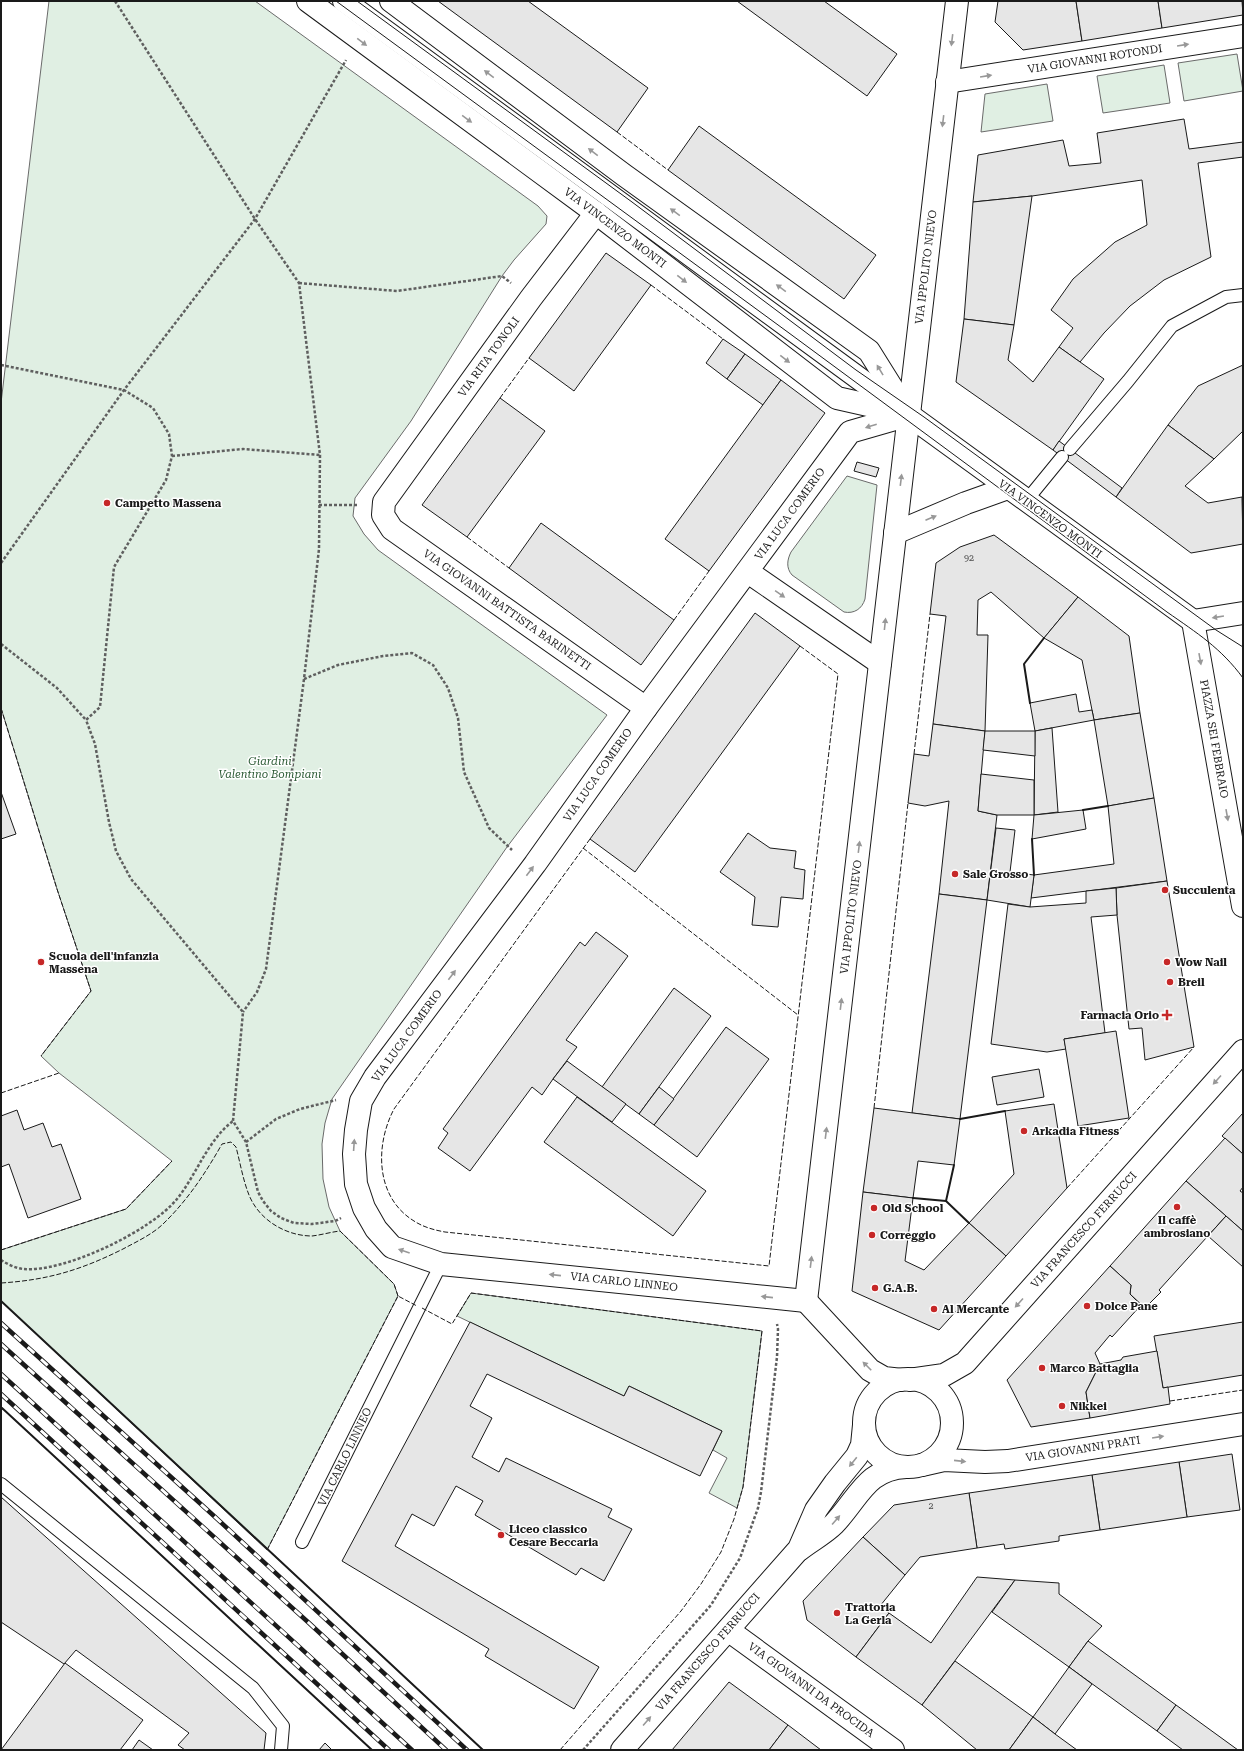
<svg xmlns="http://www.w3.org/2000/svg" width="1244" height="1751" font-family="'Roboto Serif',serif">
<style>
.green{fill:#e0efe3;stroke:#6a6a6a}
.building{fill:#e6e6e6;stroke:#1a1a1a}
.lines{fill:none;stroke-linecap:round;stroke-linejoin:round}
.service-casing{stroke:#1a1a1a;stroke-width:14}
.minor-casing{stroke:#1a1a1a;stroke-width:24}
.path{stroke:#5f5f5f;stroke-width:2.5;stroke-dasharray:3 2;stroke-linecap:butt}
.service{stroke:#fff;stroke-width:12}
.minor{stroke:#fff;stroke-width:22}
.tram{stroke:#1a1a1a;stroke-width:1}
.rail-casing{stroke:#1a1a1a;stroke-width:4.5}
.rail{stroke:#fff;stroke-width:3;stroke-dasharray:9;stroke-linecap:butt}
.fence{stroke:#1a1a1a;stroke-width:1;stroke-dasharray:5 2;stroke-linecap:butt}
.wall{stroke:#1a1a1a;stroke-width:2}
.oneway{fill:#989898}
.poi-dot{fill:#c62828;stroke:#fff;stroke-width:1.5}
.labels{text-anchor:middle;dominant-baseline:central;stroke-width:3;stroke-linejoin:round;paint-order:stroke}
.number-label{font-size:9px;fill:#4d4d4d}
.street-label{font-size:11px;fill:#1a1a1a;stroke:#fff}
.poi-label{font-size:11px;font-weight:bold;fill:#1a1a1a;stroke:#fff;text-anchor:start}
.park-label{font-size:11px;font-style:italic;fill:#2b5a34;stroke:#fff}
</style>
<rect width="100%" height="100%" fill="#fff"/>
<g class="green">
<polygon points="49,1 255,1 538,206 547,216 546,224 514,260 502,276 411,421 355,498 353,516 364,534 378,550 607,715 507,847 332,1099 325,1123 322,1144 323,1179 329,1207 340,1231 394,1284 398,1296 267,1550 1,1301 1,1250 126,1209 172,1161 59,1073 41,1056 91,991 57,889 1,708 1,403"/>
<polygon points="1237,54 1243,91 1184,101 1178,63"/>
<polygon points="1164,65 1170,103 1103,113 1097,76"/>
<polygon points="1047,84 1053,121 981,132 985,94"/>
<path d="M847,476L877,485L865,599C862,609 854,614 844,612L792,575C786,568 787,560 791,552Z"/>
<polygon points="471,1293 762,1331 743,1487 737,1508 709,1493 727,1458 713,1450 722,1431 629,1386 624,1396 457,1316"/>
</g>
<g class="building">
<polygon points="438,1 528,1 648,88 617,132"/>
<polygon points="737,1 824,1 897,54 867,96"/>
<polygon points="998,1 1076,1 1082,41 1023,50 995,22"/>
<polygon points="1076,1 1158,1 1162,28 1082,41"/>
<polygon points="1158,1 1242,1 1243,15 1162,28"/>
<polygon points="1184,119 1189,149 1243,142 1243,157 1198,163 1211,257 1164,280 1130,306 1104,333 1080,362 1059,347 1073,328 1051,310 1073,279 1115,242 1147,225 1142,180 1032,196 973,202 978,155 1063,140 1069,166 1101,163 1097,133"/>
<polygon points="699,126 876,255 844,299 668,170"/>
<polygon points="1032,196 1014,325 964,319 973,202"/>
<polygon points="606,253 651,285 574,391 529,358"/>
<polygon points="964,319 1014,325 1008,360 1033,382 1059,347 1104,379 1053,450 956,382"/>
<polygon points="723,339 745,354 727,379 706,363"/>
<polygon points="745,354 781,380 763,405 727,379"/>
<polygon points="1243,365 1243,431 1214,459 1168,425 1198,386"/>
<polygon points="781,380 825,413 709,571 665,539"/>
<polygon points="500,398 545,431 467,537 422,505"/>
<polygon points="1168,425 1214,459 1185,486 1208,503 1242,497 1243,544 1191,553 1116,497"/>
<polygon points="1059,441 1122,488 1116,497 1053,450"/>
<polygon points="857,462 879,468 876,477 854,471"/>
<polygon points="541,523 674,620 641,665 509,568"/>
<polygon points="994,535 1078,597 1044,638 991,592 978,600 977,635 988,635 985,731 933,724 946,616 930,614 936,563 960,547"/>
<polygon points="1078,597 1129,636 1140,713 1094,720 1082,660 1044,638"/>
<polygon points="755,613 800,646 635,872 590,839"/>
<polygon points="1076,694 1079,712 1092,710 1094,720 1035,731 1030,703"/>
<polygon points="1140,713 1154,798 1108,806 1094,720"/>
<polygon points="933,724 985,731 978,811 997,815 987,900 939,894 949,801 925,806 908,803 914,754 929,756"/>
<polygon points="1052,728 1058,812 1034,815 1035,731"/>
<polygon points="985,731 1035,731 1035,756 983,750"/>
<polygon points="981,774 1034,780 1034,815 997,815 978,811"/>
<polygon points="1,792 16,834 1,839"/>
<polygon points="1154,798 1167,881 1031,898 1034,875 1114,864 1108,806"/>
<polygon points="1083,810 1086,829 1032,839 1034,815"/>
<polygon points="996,828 1015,830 1010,872 1034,875 1030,907 987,900"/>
<polygon points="748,833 770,848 796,851 794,868 805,870 803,899 781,897 778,927 752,925 755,897 720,872"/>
<polygon points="1167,881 1194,1047 1145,1060 1142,1028 1129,1029 1117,915 1116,888"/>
<polygon points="1116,888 1117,915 1091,917 1105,1033 1064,1039 1066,1049 1047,1052 991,1044 1008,904 1030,907 1086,903 1086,891"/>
<polygon points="939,894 987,900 960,1119 912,1113"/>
<polygon points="596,932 628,956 566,1040 577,1047 553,1079 542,1095 532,1087 470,1171 438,1148 448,1133 443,1129 580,942 585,946"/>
<polygon points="674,988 711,1016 639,1114 602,1087"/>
<polygon points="726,1027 769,1059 697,1157 654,1125"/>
<polygon points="1116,1031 1129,1118 1078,1126 1064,1039"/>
<polygon points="567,1061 626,1104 612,1122 553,1079"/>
<polygon points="1039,1069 1044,1097 997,1105 992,1077"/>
<polygon points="659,1087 674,1099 654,1125 639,1114"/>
<polygon points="577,1097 706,1191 673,1236 544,1142"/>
<polygon points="1054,1104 1067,1188 1006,1256 969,1223 1014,1174 1005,1111"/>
<polygon points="874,1108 960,1119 954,1165 918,1161 913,1198 863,1192"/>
<polygon points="17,1110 24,1130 43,1123 52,1147 61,1144 81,1199 28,1218 9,1164 1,1167 1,1116"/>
<polygon points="1243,1113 1243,1154 1222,1136"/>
<polygon points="1225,1138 1243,1154 1243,1187 1240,1191 1243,1193 1243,1231 1186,1181"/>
<polygon points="1186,1181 1226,1216 1159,1290 1161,1292 1145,1308 1130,1294 1131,1285 1110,1266"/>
<polygon points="863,1192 913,1198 905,1261 924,1270 969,1223 1006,1256 939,1330 852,1291"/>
<polygon points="1226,1216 1243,1231 1243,1267 1208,1236"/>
<polygon points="1110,1266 1131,1285 1130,1294 1141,1305 1112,1337 1110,1335 1095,1353 1100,1364 1086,1392 1090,1418 1031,1427 1007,1380"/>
<polygon points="470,1322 624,1396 629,1386 722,1431 700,1476 487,1374 470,1406 492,1418 472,1457 499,1472 506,1458 612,1509 608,1517 632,1529 604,1581 581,1568 576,1575 475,1515 483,1501 456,1486 434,1526 412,1514 395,1546 599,1667 574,1709 485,1656 489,1649 342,1561"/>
<polygon points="1243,1322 1243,1375 1163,1388 1154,1336"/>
<polygon points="1157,1351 1163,1388 1168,1387 1170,1404 1090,1418 1086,1392 1100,1364 1121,1360 1123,1357"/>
<polygon points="1232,1454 1240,1510 1187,1517 1179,1462"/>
<polygon points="1179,1462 1187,1517 1100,1530 1092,1475"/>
<polygon points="1092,1475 1100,1530 1059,1536 1059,1541 1005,1549 1004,1544 977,1548 969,1493"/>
<polygon points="969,1493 977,1548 920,1557 905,1575 863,1537 894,1505"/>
<polygon points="1,1497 266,1733 264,1750 185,1750 178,1745 189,1733 76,1650 64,1664 1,1622"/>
<polygon points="863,1537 905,1575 880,1606 889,1613 856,1657 807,1620 803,1601"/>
<polygon points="977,1577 1015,1580 922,1705 856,1657 889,1613 931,1643"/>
<polygon points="1015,1580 1059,1583 1059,1594 1102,1626 1088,1641 1069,1667 992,1612"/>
<polygon points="1088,1641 1176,1705 1157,1731 1069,1667"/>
<polygon points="955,1661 1033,1717 1009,1750 977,1750 922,1705"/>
<polygon points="65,1663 143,1720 120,1750 1,1750"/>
<polygon points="1069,1667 1092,1684 1055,1734 1033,1717"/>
<polygon points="729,1682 788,1725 769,1750 672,1750"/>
<polygon points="1176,1705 1238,1750 1183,1750 1157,1731"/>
<polygon points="1033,1717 1055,1734 1077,1750 1009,1750"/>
<polygon points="788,1725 821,1750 769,1750"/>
<polygon points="139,1740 153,1750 132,1750"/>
<polygon points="325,1743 332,1750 319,1750"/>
</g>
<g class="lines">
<g class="service-casing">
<g id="service">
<polyline points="1070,449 1128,381 1172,326 1226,297 1243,295"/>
<polyline points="1026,501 1062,457"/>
<polyline points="1,1484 253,1688 283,1726 281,1750"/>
<polyline points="302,1542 441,1264"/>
</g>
</g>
<g class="minor-casing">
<g id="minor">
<polyline points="308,1 596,213 837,398 908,414"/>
<polyline points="344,1 898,407"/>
<polyline points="391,1 624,175 869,351 909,415 1193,621"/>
<polyline points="947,82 1243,36"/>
<polyline points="596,213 531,298 384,502 383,515 392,529 646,708"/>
<polyline points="895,533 966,503 1008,488"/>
<polyline points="748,572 880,663"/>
<polyline points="1193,621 1243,906"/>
<polyline points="1193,621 1243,613"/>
<polyline points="806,1301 441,1264 392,1247 376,1229 364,1208 356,1184 354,1154 356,1130 361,1101 375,1077 535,864 646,708 850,432 909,415"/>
<polyline points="806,1301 957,1"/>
<polyline points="806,1301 870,1370 884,1378 902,1380"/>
<circle cx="908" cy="1423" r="44"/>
<polyline points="909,1380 944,1375 965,1363 1243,1051"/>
<polyline points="922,1465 944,1460 985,1462 1008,1461 1243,1424"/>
<path d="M799,1550C810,1541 824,1534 834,1524C859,1498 866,1469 906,1467"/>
<polyline points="728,1630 893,1750"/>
<polyline points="622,1750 799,1549 816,1510 835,1483 857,1456 862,1445 864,1425"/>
</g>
</g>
<g class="path">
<polyline points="115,1 255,219 299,283 320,455 319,549 304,679 266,969 257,992 243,1012"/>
<polyline points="299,283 397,291 502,276 511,283"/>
<polyline points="1,365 124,390 153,408 169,434 172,456 166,480 114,567 100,707 86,720 95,744 109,822 116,851 131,879 243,1012 233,1121 246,1142 258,1192 263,1201 271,1211 281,1218 294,1223 312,1224 335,1221 341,1218"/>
<polyline points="172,456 243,449 320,455"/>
<polyline points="319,505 359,505"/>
<polyline points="1,563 124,390 255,219 346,60"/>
<polyline points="1,644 57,688 86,720"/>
<polyline points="304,679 338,665 383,656 412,653 433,665 448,688 458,718 464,772 489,828 512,850"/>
<polyline points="246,1142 276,1119 300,1109 336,1100"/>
<path d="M1,1260C7,1264 15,1268 23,1269C64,1273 151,1231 177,1199C197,1174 207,1141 233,1121"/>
<polyline points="583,1750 711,1605 740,1558 758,1508 761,1492 777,1357 778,1329 777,1324"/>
</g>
<use href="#service" class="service"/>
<use href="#minor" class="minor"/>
<g class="tram">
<path d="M336,1L789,333L1167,612C1197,633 1221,648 1243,678"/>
<polyline points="357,1 632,202 856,370 924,417 1216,630 1243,647"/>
</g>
<g class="rail-casing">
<g id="rail">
<polyline points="1,1323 214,1516 467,1750"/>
<polyline points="1,1344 309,1623 446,1750"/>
<polyline points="1,1374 412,1750"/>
<polyline points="1,1394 389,1750"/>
</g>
</g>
<use href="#rail" class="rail"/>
<g class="fence">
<polyline points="617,132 668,170"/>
<polyline points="651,285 723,339"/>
<polyline points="500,398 529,358"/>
<polyline points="467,537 509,568"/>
<polyline points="674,620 709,571"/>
<polyline points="1,708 57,889 91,991 41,1056"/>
<polyline points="914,754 930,614"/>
<path d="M590,839L394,1109C375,1145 375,1197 414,1221C423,1227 434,1230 445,1232L769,1266L838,674L800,646"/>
<polyline points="583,848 798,1015"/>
<polyline points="1,1093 59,1073"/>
<polyline points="874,1108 908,803"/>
<polyline points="1067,1188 1194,1047"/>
<polyline points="1,1250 126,1209 172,1161"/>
<path d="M1,1283C48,1280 81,1270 123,1249C136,1242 151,1235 162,1225C187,1201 205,1174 222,1144L231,1142L236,1147C240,1162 243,1180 249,1195C259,1220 286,1236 312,1236C321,1235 331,1232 340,1231L394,1284L398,1296"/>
<polyline points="422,1308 452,1324 471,1293 762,1331 743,1487 734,1519 721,1552 701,1584 681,1611 560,1750"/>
<polyline points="1170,1401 1243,1390"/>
<polyline points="267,1550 398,1296 417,1306"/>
</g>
<g class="wall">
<polyline points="1030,703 1024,664 1044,638"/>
<polyline points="1083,810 1108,806"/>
<polyline points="1032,839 1034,875"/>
<polyline points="960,1119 1005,1111"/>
<polyline points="954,1165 946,1201 969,1223"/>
<polyline points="913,1198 946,1201"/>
<polyline points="1,1301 483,1750"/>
<polyline points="1,1410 2,1408 372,1750"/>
</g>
</g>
<defs><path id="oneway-solid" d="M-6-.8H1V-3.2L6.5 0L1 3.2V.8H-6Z"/></defs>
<g class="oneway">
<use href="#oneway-solid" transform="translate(952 40) rotate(97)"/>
<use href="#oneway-solid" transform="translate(362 42) rotate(37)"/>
<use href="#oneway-solid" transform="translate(1183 45) rotate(-9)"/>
<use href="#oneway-solid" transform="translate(489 74) rotate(-143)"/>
<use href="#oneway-solid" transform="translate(986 76) rotate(-9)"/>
<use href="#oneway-solid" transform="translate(467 119) rotate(36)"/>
<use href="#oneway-solid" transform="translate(943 121) rotate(97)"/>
<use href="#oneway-solid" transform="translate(593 152) rotate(-143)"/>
<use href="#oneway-solid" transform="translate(675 212) rotate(-144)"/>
<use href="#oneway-solid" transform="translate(682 279) rotate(38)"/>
<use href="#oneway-solid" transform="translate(781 288) rotate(-144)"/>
<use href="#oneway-solid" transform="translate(785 359) rotate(38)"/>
<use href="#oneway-solid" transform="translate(880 370) rotate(-121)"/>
<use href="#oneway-solid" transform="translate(871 426) rotate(163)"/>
<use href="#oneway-solid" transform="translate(901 480) rotate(-83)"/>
<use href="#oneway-solid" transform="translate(931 518) rotate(-23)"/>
<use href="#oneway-solid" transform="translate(780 594) rotate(35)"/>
<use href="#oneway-solid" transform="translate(1218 617) rotate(171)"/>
<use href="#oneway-solid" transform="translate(885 624) rotate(-84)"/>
<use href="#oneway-solid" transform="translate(1200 659) rotate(80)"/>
<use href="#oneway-solid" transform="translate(1227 815) rotate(80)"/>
<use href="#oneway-solid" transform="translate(859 847) rotate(-83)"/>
<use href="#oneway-solid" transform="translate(530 871) rotate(-53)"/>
<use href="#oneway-solid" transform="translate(452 975) rotate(-53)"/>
<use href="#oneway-solid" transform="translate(841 1004) rotate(-83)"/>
<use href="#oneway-solid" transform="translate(1217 1080) rotate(132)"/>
<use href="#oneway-solid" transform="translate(826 1133) rotate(-83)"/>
<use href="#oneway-solid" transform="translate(354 1145) rotate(-86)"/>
<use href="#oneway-solid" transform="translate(404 1251) rotate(-161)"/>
<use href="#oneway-solid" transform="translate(811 1262) rotate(-83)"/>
<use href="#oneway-solid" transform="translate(555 1275) rotate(-174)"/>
<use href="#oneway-solid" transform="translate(767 1297) rotate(-174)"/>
<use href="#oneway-solid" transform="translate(1019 1303) rotate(132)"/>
<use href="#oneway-solid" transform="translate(867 1366) rotate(-135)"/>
<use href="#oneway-solid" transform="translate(1158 1437) rotate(-9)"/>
<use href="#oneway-solid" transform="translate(960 1461) rotate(6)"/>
<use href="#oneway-solid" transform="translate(853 1462) rotate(129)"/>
<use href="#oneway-solid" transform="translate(836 1520) rotate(-49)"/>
<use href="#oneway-solid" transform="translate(647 1721) rotate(-49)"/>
</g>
<g class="poi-dot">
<circle cx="107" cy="503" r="4"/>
<circle cx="955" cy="874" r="4"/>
<circle cx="1165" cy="890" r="4"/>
<circle cx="41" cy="962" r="4"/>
<circle cx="1167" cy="962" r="4"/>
<circle cx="1170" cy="982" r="4"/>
<path d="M1165 1009h4v4h4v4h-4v4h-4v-4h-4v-4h4z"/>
<circle cx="1024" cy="1131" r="4"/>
<circle cx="1177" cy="1207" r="4"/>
<circle cx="874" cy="1208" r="4"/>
<circle cx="872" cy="1235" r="4"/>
<circle cx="875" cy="1288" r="4"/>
<circle cx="1087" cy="1306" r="4"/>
<circle cx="934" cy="1309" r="4"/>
<circle cx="1042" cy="1368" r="4"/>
<circle cx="1062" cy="1406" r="4"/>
<circle cx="501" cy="1535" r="4"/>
<circle cx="837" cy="1613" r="4"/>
</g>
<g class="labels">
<g class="number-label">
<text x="969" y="558">92</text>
<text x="931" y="1506">2</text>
</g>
<g class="street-label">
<text transform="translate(1095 59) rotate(-9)">VIA GIOVANNI ROTONDI</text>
<text transform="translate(615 228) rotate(37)">VIA VINCENZO MONTI</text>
<text transform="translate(926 267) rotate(-83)">VIA IPPOLITO NIEVO</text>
<text transform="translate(489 357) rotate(-54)">VIA RITA TONOLI</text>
<text transform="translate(790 514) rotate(-54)">VIA LUCA COMERIO</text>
<text transform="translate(1050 519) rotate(36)">VIA VINCENZO MONTI</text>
<text transform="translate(507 610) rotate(35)">VIA GIOVANNI BATTISTA BARINETTI</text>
<text transform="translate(1214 739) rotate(80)">PIAZZA SEI FEBBRAIO</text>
<text transform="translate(598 775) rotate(-55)">VIA LUCA COMERIO</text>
<text transform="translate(851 917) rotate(-83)">VIA IPPOLITO NIEVO</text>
<text transform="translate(407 1036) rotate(-54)">VIA LUCA COMERIO</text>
<text transform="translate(1084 1230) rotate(-48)">VIA FRANCESCO FERRUCCI</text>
<text transform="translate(624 1282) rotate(6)">VIA CARLO LINNEO</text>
<text transform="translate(1083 1449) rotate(-9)">VIA GIOVANNI PRATI</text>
<text transform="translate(345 1457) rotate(-64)">VIA CARLO LINNEO</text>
<text transform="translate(708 1652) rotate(-49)">VIA FRANCESCO FERRUCCI</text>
<text transform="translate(811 1690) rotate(36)">VIA GIOVANNI DA PROCIDA</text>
</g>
<g class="poi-label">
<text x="115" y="503">Campetto Massena</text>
<text x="963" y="874">Sale Grosso</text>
<text x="1173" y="890">Succulenta</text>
<text x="49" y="956">Scuola dell'infanzia<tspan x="49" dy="13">Massena</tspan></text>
<text x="1175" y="962">Wow Nail</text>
<text x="1178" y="982">Breil</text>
<text x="1159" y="1015" text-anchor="end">Farmacia Orio</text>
<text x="1032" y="1131">Arkadia Fitness</text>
<text x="882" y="1208">Old School</text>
<text x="1177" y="1220" text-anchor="middle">Il caffè<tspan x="1177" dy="13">ambrosiano</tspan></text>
<text x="880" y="1235">Correggio</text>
<text x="883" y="1288">G.A.B.</text>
<text x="1095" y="1306">Dolce Pane</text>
<text x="942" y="1309">Al Mercante</text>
<text x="1050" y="1368">Marco Battaglia</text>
<text x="1070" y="1406">Nikkei</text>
<text x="509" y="1529">Liceo classico<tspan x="509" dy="13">Cesare Beccaria</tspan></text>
<text x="845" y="1607">Trattoria<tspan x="845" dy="13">La Gerla</tspan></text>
</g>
<g class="park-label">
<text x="270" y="761">Giardini<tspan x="270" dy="13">Valentino Bompiani</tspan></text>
</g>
</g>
<rect width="1244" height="1751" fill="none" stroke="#1a1a1a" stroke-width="4"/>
</svg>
